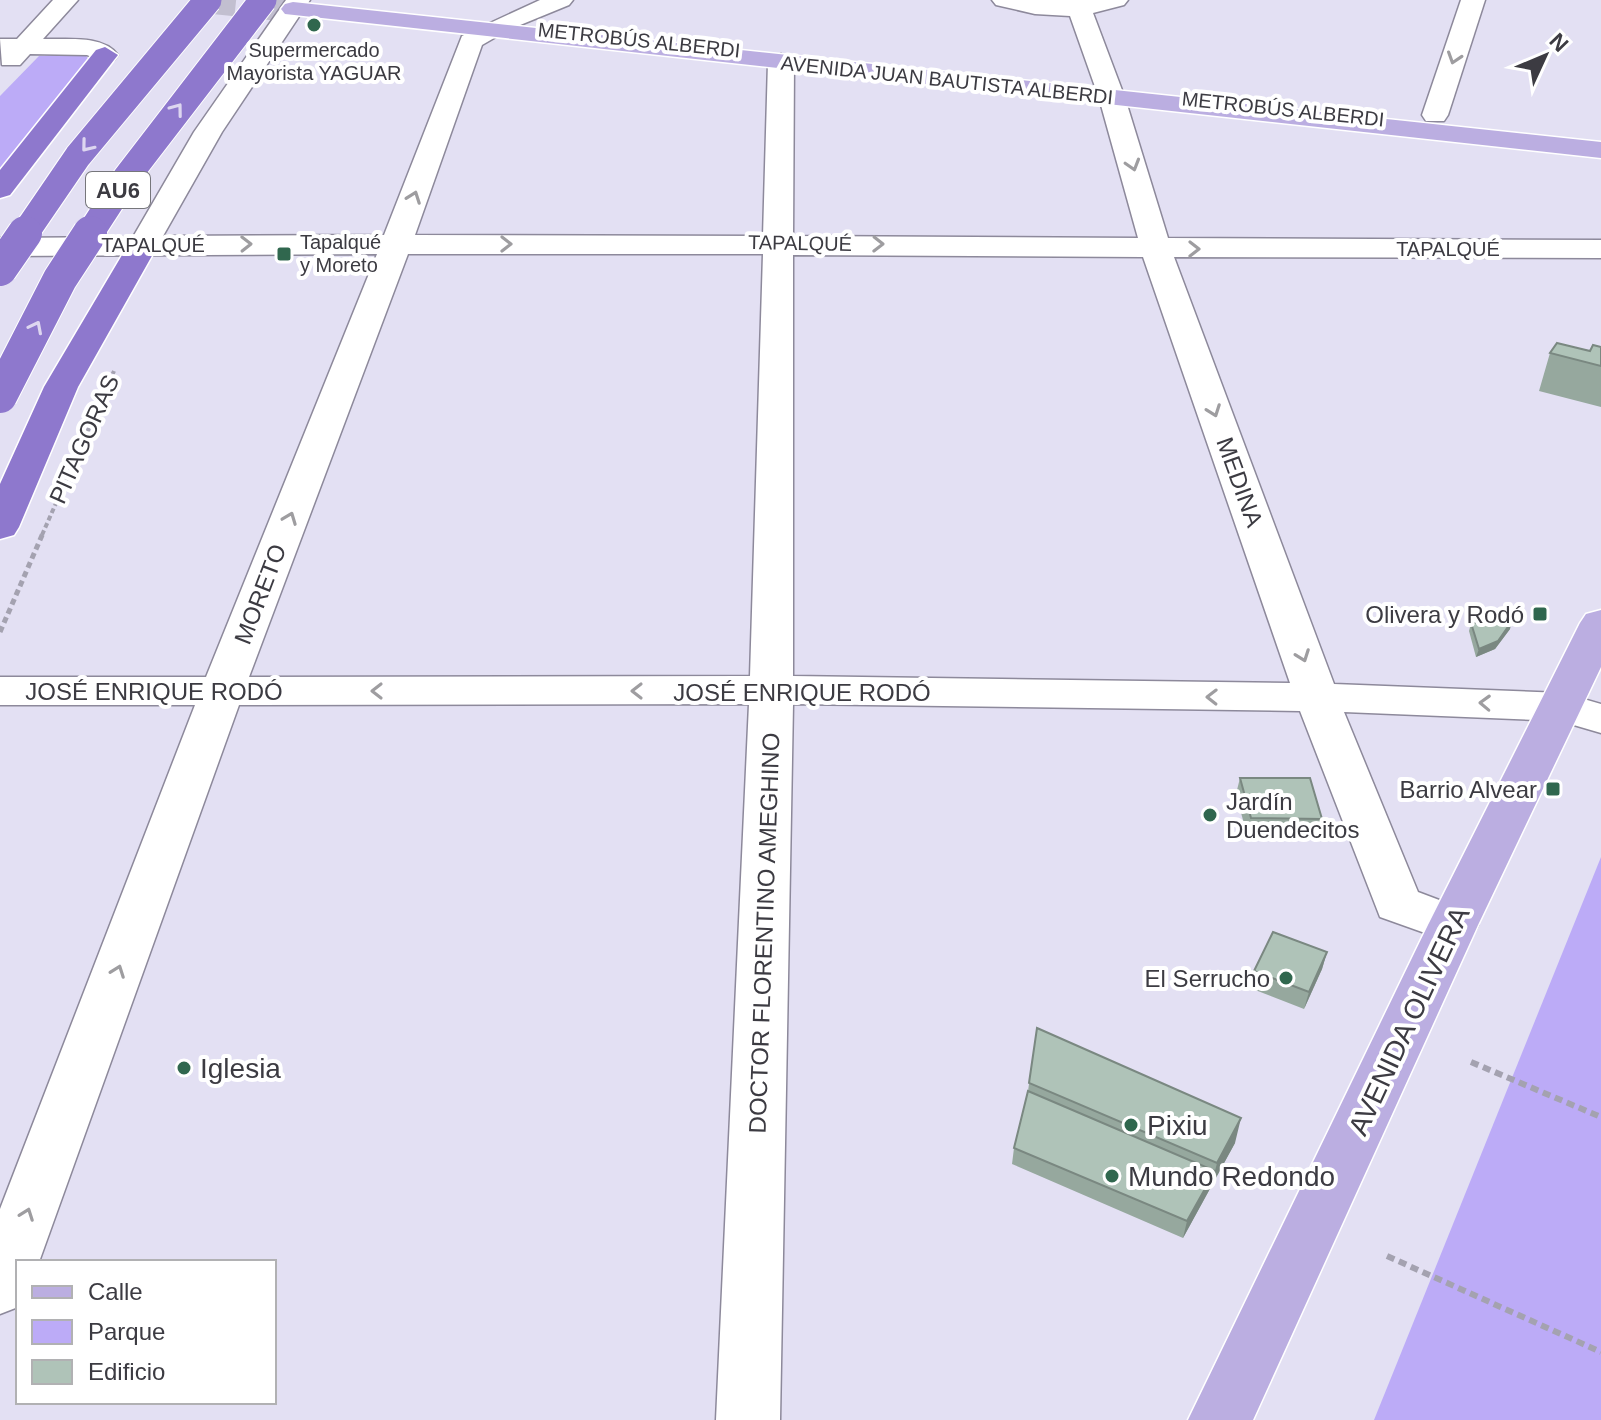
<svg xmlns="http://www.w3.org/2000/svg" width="1601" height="1420" font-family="Arial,sans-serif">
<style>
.green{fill:#bcabf7}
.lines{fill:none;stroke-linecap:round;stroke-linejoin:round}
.minor-tunnel{stroke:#c2bfd0;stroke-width:27;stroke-dasharray:27 13;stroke-linecap:butt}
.major-tunnel{stroke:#c2bfd0;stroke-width:27;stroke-dasharray:27 13;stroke-linecap:butt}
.minor-casing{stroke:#8d899b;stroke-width:3}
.major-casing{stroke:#fff;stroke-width:3}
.highway-casing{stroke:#fff;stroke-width:3}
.path-far2{stroke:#a4a2b0;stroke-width:4;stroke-dasharray:5 3;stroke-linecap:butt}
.path-far1{stroke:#a4a2b0;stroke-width:5;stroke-dasharray:6 4;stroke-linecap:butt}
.path{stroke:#a4a2b0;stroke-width:6;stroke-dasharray:8 5;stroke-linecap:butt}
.minor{fill:#fff;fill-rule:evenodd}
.major{fill:#bbaee1;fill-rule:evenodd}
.highway{fill:#8e78cd;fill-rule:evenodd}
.highway-bridge-far1-casing{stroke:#fff;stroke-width:29;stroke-linecap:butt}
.highway-bridge-casing{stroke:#fff;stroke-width:36;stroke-linecap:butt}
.highway-bridge-far1{stroke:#8e78cd;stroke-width:27}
.highway-bridge{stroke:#8e78cd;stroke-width:34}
.wall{fill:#96a89e}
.shaded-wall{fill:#7a8881}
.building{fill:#afc3b8;stroke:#7a8881;stroke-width:2}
.oneway{stroke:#9e9da0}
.oneway2{stroke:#ddd6f0}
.poi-dot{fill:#30674e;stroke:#fff;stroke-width:3}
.labels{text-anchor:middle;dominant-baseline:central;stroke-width:8;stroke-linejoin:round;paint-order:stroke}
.far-street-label{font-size:20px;fill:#3c3b42;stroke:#fff}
.far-poi-label{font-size:20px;fill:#3c3b42;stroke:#fff}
.shield{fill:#fff;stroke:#76767b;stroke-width:2}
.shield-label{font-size:22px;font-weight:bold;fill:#3c3b42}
.street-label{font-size:24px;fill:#3c3b42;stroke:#fff}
.poi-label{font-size:24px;fill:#3c3b42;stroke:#fff;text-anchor:end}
.near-street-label{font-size:28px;fill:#3c3b42;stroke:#fff}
.near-poi-label{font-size:28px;fill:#3c3b42;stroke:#fff;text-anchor:start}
</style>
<rect width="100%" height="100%" fill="#e3e0f3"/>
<g class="green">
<polygon points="84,53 90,61 0,171 0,96 39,56"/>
<polygon points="1601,857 1601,1420 1374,1420"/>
</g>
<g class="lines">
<polyline class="minor-tunnel" points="267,0 297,3"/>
<polyline class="major-tunnel" points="209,0 293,9"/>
<g class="minor-casing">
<g id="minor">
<path d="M53,0H78L43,39C66,40 103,34 118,55L114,60L105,63L87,55L30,54L20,65H2L0,39H17Z"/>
<path d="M286,0H310L222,132L163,236L384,235L462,36L540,0H573L569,5L508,30L482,45L415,235L763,236L768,62L781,54L794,62L793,236L1138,238L1099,98L1070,16L1035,14L996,5L992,0H1128L1124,5L1093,13L1125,98L1168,238L1601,240V258L1174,257L1334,684L1563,693L1601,704V733L1560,721L1344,712L1418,892L1471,912L1478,925L1471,938L1453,943L1380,917L1300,711L793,704L780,1420H716L749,704L239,705L39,1262H18V1307L0,1314V1209L195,705H0V677H206L377,254L0,256V238L133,237L194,132ZM408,254H763L750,676L249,677ZM793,255L1143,257L1290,683L793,676Z"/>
<polygon points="1461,0 1485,0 1448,115 1444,121 1426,121 1422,115"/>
</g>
</g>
<g class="major-casing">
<g id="major">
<polygon points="293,2 1601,142 1601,158 285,14 281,9 285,4"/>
<polygon points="1601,610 1601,667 1478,925 1253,1420 1188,1420 1428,925 1580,623 1586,614"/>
</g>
</g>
<g class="highway-casing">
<g id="highway">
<polygon points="105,47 118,55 114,60 10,195 0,198 0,170 96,50"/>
<polygon points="143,236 154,239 158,245 78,387 19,527 14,535 0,539 0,484 44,387 128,245 132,239"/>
</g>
</g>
<polyline class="path-far2" points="42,535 114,371"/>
<polyline class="path-far1" points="0,632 43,533"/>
<g class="path">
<polyline points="1471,1062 1601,1117"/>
<polyline points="1387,1256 1601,1352"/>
</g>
<use href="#minor" class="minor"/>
<use href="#major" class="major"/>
<use href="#highway" class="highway"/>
<g class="highway-bridge-far1-casing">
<g id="highway-bridge-far1">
<polyline points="24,235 78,156 208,0"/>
<polyline points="89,235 126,178 263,0"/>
</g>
</g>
<g class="highway-bridge-casing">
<g id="highway-bridge">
<polyline points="0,269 25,233"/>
<polyline points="0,396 60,279 90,233"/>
</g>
</g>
<use href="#highway-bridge-far1" class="highway-bridge-far1"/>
<use href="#highway-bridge" class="highway-bridge"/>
</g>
<g class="wall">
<polygon points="1601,347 1601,407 1539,391 1550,353 1590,351"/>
<polygon points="1471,623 1510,629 1495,649 1476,657 1469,631"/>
<polygon points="1240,778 1322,819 1318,835 1247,835 1236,794"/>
<polygon points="1327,952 1322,969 1304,1009 1250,988 1254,971"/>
<polygon points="1037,1028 1235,1143 1183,1238 1012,1164 1014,1148 1028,1091"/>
</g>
<g class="shaded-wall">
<polygon points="1512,621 1510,629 1495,649 1476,657 1479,649"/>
<polygon points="1327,952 1322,969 1304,1009 1309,992"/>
<polygon points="1241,1118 1235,1143 1183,1238 1187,1221 1215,1171 1217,1163"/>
</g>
<g class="building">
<polygon points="1557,343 1590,351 1593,345 1601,347 1601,366 1550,353"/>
<polygon points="1512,621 1498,641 1479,649 1471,623"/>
<polygon points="1240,778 1310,778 1322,819 1251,818"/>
<polygon points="1273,932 1327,952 1309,992 1254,971"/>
<polygon points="1037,1028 1241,1118 1217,1163 1029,1083"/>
<polygon points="1028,1091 1215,1171 1187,1221 1014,1148"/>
</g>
<defs><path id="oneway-chevron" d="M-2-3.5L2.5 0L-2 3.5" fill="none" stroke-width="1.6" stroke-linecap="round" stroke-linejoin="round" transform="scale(2)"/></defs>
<g class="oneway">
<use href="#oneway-chevron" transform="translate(1454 58) rotate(108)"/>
<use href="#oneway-chevron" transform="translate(1133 165) rotate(73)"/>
<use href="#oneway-chevron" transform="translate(414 197) rotate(-70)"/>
<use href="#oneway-chevron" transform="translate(246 244) rotate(-1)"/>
<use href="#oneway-chevron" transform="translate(506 244)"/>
<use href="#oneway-chevron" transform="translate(878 244) rotate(1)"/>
<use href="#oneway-chevron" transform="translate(1194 249)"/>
<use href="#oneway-chevron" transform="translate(1214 411) rotate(70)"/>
<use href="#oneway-chevron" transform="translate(290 518) rotate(-69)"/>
<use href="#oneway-chevron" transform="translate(1303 656) rotate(70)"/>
<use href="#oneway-chevron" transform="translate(377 691) rotate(180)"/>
<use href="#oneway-chevron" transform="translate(637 691) rotate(180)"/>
<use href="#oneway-chevron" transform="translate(1212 697) rotate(-179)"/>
<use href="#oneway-chevron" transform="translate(1485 703) rotate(-178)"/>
<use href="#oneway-chevron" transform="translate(118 971) rotate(-70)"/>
<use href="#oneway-chevron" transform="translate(27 1214) rotate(-70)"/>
</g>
<g class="oneway2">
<use href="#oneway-chevron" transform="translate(177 109) rotate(-53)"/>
<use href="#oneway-chevron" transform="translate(87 146) rotate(129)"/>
<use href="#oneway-chevron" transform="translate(36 327) rotate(-63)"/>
</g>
<g class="poi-dot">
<circle cx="314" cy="25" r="8"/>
<rect x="276" y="246" width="16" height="16" rx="4"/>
<rect x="1532" y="606" width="16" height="16" rx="4"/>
<rect x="1545" y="781" width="16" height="16" rx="4"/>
<circle cx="1210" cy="815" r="8"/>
<circle cx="1286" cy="978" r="8"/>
<circle cx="184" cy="1068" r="8"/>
<circle cx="1131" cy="1125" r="8"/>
<circle cx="1112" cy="1176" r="8"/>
</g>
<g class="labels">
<g class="far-street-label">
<text transform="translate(639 40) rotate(6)">METROBÚS ALBERDI</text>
<text transform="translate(947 80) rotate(6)">AVENIDA JUAN BAUTISTA ALBERDI</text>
<text transform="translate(1283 109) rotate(6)">METROBÚS ALBERDI</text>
<text transform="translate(800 243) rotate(1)">TAPALQUÉ</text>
<text x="153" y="245">TAPALQUÉ</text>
<text x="1448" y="249">TAPALQUÉ</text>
</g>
<g class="far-poi-label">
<text x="314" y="50">Supermercado<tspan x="314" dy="23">Mayorista YAGUAR</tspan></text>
<text x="300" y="242" text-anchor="start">Tapalqué<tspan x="300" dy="23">y Moreto</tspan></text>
</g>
<rect class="shield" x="86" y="172" width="64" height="36" rx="6"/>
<g class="shield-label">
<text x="118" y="190">AU6</text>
</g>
<g class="street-label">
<text transform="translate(84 439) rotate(-66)">PITAGORAS</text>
<text transform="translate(1240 482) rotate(70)">MEDINA</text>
<text transform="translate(260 594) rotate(-69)">MORETO</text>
<text x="154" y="691">JOSÉ ENRIQUE RODÓ</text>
<text x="802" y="692">JOSÉ ENRIQUE RODÓ</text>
<text transform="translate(764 933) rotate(-88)">DOCTOR FLORENTINO AMEGHINO</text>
</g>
<g class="poi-label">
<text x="1524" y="614">Olivera y Rodó</text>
<text x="1537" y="789">Barrio Alvear</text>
<text x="1226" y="801" text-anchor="start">Jardín<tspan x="1226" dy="28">Duendecitos</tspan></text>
<text x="1270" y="978">El Serrucho</text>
</g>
<g class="near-street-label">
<text transform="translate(1409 1021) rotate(-65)">AVENIDA OLIVERA</text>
</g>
<g class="near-poi-label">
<text x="200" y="1068">Iglesia</text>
<text x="1147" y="1125">Pixiu</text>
<text x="1128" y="1176">Mundo Redondo</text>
</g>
</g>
<rect x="16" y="1260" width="260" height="144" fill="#ffffff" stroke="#b1b1b3" stroke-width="2"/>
<rect x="32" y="1286" width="40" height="12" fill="#bbaee1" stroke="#b1b1b3" stroke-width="2"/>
<text x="88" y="1300" font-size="24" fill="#3c3b42">Calle</text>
<rect x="32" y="1320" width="40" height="24" fill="#bcabf7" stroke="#b1b1b3" stroke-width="2"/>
<text x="88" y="1340" font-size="24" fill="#3c3b42">Parque</text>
<rect x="32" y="1360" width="40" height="24" fill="#afc3b8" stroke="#b1b1b3" stroke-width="2"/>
<text x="88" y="1380" font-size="24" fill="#3c3b42">Edificio</text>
<g transform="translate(1545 56) rotate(46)" stroke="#ffffff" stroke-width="6" paint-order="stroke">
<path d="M0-6L14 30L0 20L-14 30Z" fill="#3c3b42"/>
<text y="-12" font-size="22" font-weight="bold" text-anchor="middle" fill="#3c3b42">N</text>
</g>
</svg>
